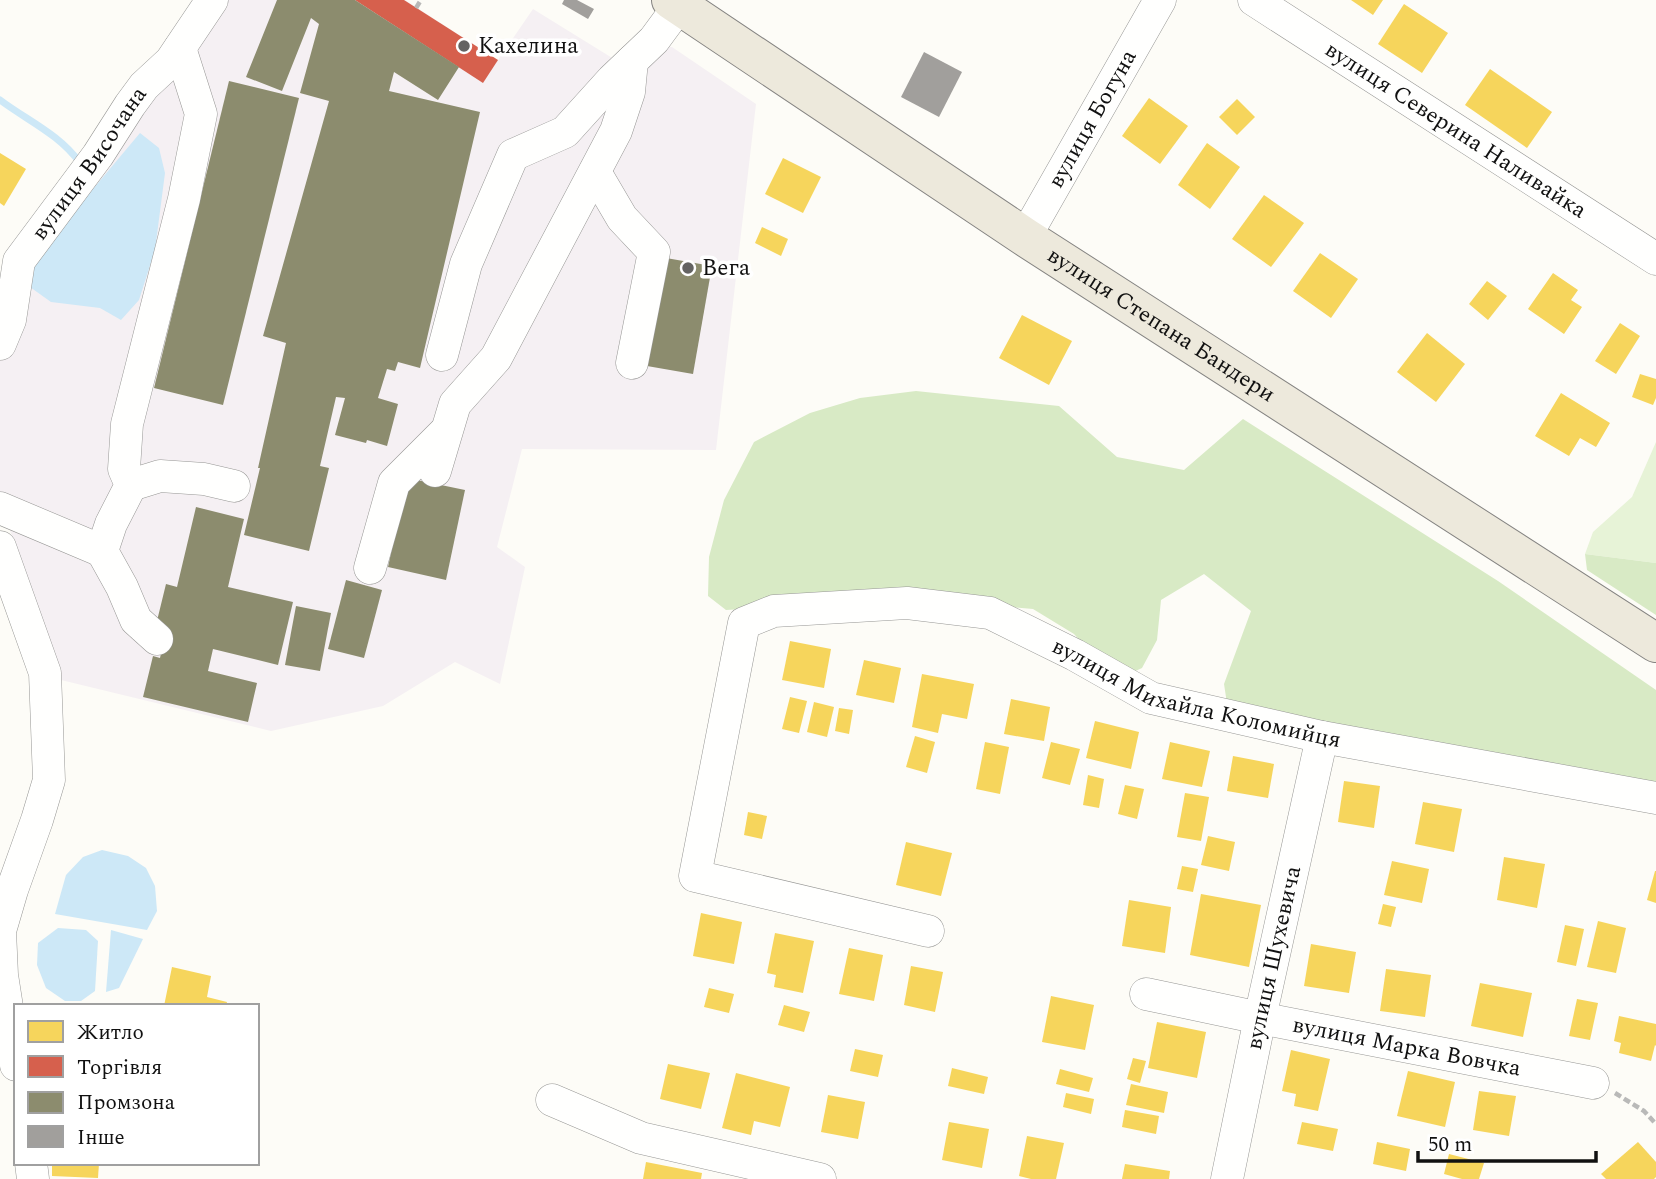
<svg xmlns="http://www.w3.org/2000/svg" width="1656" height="1179" font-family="Spectral,serif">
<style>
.industrial{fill:#f5f0f3}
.green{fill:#e7f3d7}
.forest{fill:#d8eac5}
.water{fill:#cde8f7}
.homes{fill:#f6d55c}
.shops{fill:#d6604d}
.industry{fill:#8c8c6e}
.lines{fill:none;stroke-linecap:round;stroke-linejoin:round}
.stream{stroke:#cde8f7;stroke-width:7}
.building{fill:#a19f9c}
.minor-casing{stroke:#979795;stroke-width:33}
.major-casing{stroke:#858482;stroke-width:40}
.path{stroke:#b9b9b8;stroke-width:4.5;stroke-dasharray:7 3.5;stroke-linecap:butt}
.minor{stroke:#fffffe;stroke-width:32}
.major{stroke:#ede9dc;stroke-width:38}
.poi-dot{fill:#646362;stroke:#fff;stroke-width:2.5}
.labels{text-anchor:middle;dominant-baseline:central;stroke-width:7;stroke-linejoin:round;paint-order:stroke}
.poi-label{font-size:23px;fill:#111;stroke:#fff;text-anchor:start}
.street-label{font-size:23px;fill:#111;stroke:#fff}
</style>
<rect width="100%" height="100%" fill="#fdfcf7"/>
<polygon class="industrial" points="194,0 405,0 498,60 533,9 622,64 639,42 672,47 756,104 716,450 522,449 497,547 525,567 500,684 455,662 383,706 271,731 61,680 0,501 0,315 157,54"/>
<polygon class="green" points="1656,442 1656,563 1585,554 1593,532 1632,497"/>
<g class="forest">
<polygon points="916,391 1059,406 1117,457 1184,470 1243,419 1498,581 1656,690 1656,792 1228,710 1224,684 1251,611 1204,574 1161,600 1157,640 1142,668 1116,680 1074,634 1033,609 918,599 726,610 708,596 709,557 724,500 754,442 810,413 860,398"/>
<polygon points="1585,554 1656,563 1656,615 1587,570"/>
</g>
<g class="water">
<polygon points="140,133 159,148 165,173 155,250 139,300 121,320 100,308 51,302 30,287 30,264"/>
<polygon points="102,850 128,856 146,868 155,886 157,911 147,930 55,914 66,875 83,857"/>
<polygon points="58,928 86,930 98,941 95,991 81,1001 65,1001 46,988 37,965 38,943"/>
<polygon points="111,930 143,939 119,988 106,992"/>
</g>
<g class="homes">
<polygon points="1351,0 1383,0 1373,15"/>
<polygon points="1404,4 1448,33 1422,73 1378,44"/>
<polygon points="1490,69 1552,112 1527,148 1465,105"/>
<polygon points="1149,98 1188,126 1160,164 1122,136"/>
<polygon points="1237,99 1255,117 1237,135 1219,117"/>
<polygon points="1207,143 1240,167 1210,209 1178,185"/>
<polygon points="0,153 26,169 4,206 0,203"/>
<polygon points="783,158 821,177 803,213 765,194"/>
<polygon points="1264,195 1304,223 1271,267 1232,239"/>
<polygon points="762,227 788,239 781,256 755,243"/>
<polygon points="1320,253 1358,279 1331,318 1293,291"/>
<polygon points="1553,273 1578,290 1571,300 1582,307 1564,334 1528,309"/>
<polygon points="1487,281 1507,296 1488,320 1469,304"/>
<polygon points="1022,315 1072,341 1049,385 999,358"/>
<polygon points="1620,323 1640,336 1616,374 1595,361"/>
<polygon points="1427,333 1465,364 1436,402 1397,372"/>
<polygon points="1640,374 1656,379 1656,398 1653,405 1632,397"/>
<polygon points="1561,393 1610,423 1596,447 1580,438 1569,456 1535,436"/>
<polygon points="790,641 831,649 824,688 782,680"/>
<polygon points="864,660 901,668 894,703 856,695"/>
<polygon points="922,674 974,684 967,719 942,714 938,733 912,727"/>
<polygon points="790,697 807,701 799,733 782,729"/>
<polygon points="1011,699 1050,707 1044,741 1004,734"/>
<polygon points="814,702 834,707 827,737 807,732"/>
<polygon points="839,708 853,710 849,734 835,731"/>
<polygon points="1095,721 1139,732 1131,769 1086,758"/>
<polygon points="915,736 935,742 927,773 906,767"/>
<polygon points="985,742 1009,747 1000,794 976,789"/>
<polygon points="1051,742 1080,749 1070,785 1042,778"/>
<polygon points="1170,742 1210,751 1202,787 1162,779"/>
<polygon points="1233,756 1274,764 1268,798 1227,791"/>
<polygon points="1088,775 1104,779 1099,808 1083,805"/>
<polygon points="1344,781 1380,786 1374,828 1338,822"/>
<polygon points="1125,785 1144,789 1137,819 1118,814"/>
<polygon points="1185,793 1209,797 1201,841 1177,837"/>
<polygon points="1423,802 1462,809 1454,852 1415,844"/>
<polygon points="748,812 767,816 762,839 744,835"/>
<polygon points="1208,836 1235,842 1229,871 1201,865"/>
<polygon points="906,842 952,853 941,896 896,885"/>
<polygon points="1504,857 1545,864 1537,908 1497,900"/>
<polygon points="1392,861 1429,869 1422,903 1384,895"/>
<polygon points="1182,866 1198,869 1193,892 1177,889"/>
<polygon points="1655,871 1656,871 1656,903 1647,900"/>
<polygon points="1201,894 1261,905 1249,967 1190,955"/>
<polygon points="1129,900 1171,907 1165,953 1122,946"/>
<polygon points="1383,904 1396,907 1391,927 1378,924"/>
<polygon points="701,913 742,922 734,964 693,956"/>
<polygon points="1598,921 1626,928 1616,973 1587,967"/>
<polygon points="1565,925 1584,929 1576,966 1557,962"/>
<polygon points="775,933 814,941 803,993 774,987 776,975 767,973"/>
<polygon points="1311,944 1356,952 1349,993 1304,986"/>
<polygon points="849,948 883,955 874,1001 839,994"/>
<polygon points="911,966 943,972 935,1012 904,1005"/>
<polygon points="172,967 211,976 207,997 227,1002 226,1006 164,1006"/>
<polygon points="1386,969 1431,975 1425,1017 1380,1011"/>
<polygon points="1480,983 1532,993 1523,1037 1471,1026"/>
<polygon points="709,988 734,994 729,1013 704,1007"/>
<polygon points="1051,996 1094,1005 1085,1050 1042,1042"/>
<polygon points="1577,999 1598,1003 1590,1040 1569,1036"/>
<polygon points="784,1005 810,1012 804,1032 778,1025"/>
<polygon points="1619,1016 1656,1024 1656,1046 1655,1045 1651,1061 1619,1053 1621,1043 1614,1041"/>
<polygon points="1157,1022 1206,1032 1197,1078 1148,1068"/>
<polygon points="855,1049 883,1055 878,1077 850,1071"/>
<polygon points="1291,1050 1330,1059 1318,1111 1294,1106 1296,1094 1282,1091"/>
<polygon points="1133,1058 1146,1061 1140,1083 1127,1079"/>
<polygon points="668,1064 710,1073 701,1109 660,1099"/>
<polygon points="952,1068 988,1077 984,1094 948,1086"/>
<polygon points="1060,1069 1093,1078 1089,1092 1056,1084"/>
<polygon points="1408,1071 1455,1082 1445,1127 1397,1116"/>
<polygon points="736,1073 790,1087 780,1127 754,1121 751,1135 722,1128"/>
<polygon points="1131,1084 1168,1092 1164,1113 1126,1105"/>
<polygon points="1479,1091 1516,1096 1509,1136 1473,1130"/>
<polygon points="1066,1093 1094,1099 1091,1114 1063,1107"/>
<polygon points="828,1095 865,1102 858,1139 821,1132"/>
<polygon points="1125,1110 1159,1116 1156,1134 1122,1127"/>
<polygon points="949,1122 989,1129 982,1168 942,1160"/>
<polygon points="1302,1122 1338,1129 1333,1151 1297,1144"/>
<polygon points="1027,1136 1064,1143 1056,1179 1031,1179 1019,1176"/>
<polygon points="1377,1142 1410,1149 1406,1171 1373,1164"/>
<polygon points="1638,1142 1656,1162 1656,1177 1654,1179 1606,1179 1601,1174"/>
<polygon points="1449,1154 1484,1163 1479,1179 1462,1179 1444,1174"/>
<polygon points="646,1162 702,1173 701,1179 643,1179"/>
<polygon points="52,1163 99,1163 98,1178 52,1176"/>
<polygon points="1125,1164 1170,1171 1169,1179 1122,1179"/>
</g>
<polygon class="shops" points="355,0 404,0 498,60 483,83"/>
<g class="industry">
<polygon points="277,0 355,0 459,67 438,100 394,72 389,91 480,112 420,368 398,362 395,371 387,369 378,398 398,404 387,446 367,440 366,443 335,435 345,398 336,397 320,466 329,468 309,551 244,535 260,468 258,468 286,343 263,336 329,101 300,93 319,24 311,18 282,91 246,77"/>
<polygon points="229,81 299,98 223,405 154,388"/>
<polygon points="666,258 712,266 693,374 647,366"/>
<polygon points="407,478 465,490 446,580 388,567"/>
<polygon points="196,507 244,519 228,587 293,602 278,665 213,649 208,671 257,683 248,722 143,697 153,656 160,658 166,631 155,629 166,584 177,587"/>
<polygon points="346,580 382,590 364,658 328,649"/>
<polygon points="296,606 331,613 320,671 285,665"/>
</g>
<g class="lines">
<path class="stream" d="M0,100C28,121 59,134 80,163"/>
</g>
<g class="building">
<polygon points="564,0 577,0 594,9 588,19 562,4"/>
<polygon points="924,52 962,72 939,117 901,97"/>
</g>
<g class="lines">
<g class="minor-casing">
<g id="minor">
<path id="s1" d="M1254,0L1656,259"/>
<polyline points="595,172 622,218 654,252 632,363"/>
<path id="s2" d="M1025,237L1160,0"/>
<path id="s3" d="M0,344L10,320L19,261L98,155L130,105L144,86L171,61L212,0"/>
<polyline points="442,355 466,264 513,155 565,132 612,80 654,40 679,6"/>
<polyline points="435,471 455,404 496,358 616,131 629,92 632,61"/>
<polyline points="131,485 160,476 204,479 234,486"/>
<polyline points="0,508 102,551"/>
<polyline points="0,547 45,673 49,780 37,820 12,890 0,931 2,975 16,1065"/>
<polyline points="370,568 394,483 444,433"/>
<polyline points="157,639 136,620 122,587 102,551 111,524 131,485 124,469 127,424 184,199 201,114 180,48"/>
<path id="s4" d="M928,931L695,876L744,623L774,611L907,603L990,613L1075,655L1151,698L1322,737L1656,798"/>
<path id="s5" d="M1146,994L1260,1018L1593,1083"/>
<polyline points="552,1100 641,1138 820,1179"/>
<polyline points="31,1163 33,1179"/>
<path id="s6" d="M1227,1179L1260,1018L1322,737"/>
</g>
</g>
<g class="major-casing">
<g id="major">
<path id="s7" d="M671,0L1025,237L1656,643"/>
</g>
</g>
<g class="path">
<polyline points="416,8 421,0"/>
<polyline points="1615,1093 1644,1111 1656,1124"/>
</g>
<use href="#minor" class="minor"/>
<use href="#major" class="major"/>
</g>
<g class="poi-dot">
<circle cx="464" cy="46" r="7"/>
<circle cx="688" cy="268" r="7"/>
</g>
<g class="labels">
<g class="poi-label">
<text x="478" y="46">Кахелина</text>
<text x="702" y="268">Вега</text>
</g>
<g class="street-label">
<text stroke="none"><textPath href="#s2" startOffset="136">вулиця Богуна</textPath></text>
<text stroke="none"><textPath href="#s1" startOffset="240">вулиця Северина Наливайка</textPath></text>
<text stroke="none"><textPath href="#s3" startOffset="206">вулиця Височана</textPath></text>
<text stroke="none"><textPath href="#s7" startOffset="588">вулиця Степана Бандери</textPath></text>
<text stroke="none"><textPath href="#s4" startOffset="970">вулиця Михайла Коломийця</textPath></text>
<text stroke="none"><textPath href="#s6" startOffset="226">вулиця Шухевича</textPath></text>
<text stroke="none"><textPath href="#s5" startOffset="266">вулиця Марка Вовчка</textPath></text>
</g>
</g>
<rect x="14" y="1004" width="245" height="161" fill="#ffffff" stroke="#a0a0a0" stroke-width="2"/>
<rect x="28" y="1021" width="35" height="21" fill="#f6d55c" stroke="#a0a0a0" stroke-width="2"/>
<text x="77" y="1039" font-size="21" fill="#111111">Житло</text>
<rect x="28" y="1056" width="35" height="21" fill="#d6604d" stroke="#a0a0a0" stroke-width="2"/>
<text x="77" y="1074" font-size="21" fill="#111111">Торгівля</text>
<rect x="28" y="1092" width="35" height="21" fill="#8c8c6e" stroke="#a0a0a0" stroke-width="2"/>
<text x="77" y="1109" font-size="21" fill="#111111">Промзона</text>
<rect x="28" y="1126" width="35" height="21" fill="#a19f9c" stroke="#a0a0a0" stroke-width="2"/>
<text x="77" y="1144" font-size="21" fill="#111111">Інше</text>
<path d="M1418 1151v10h178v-10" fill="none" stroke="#111111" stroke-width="3.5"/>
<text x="1428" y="1151" font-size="21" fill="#111111" stroke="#ffffff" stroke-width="5" paint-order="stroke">50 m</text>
</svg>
